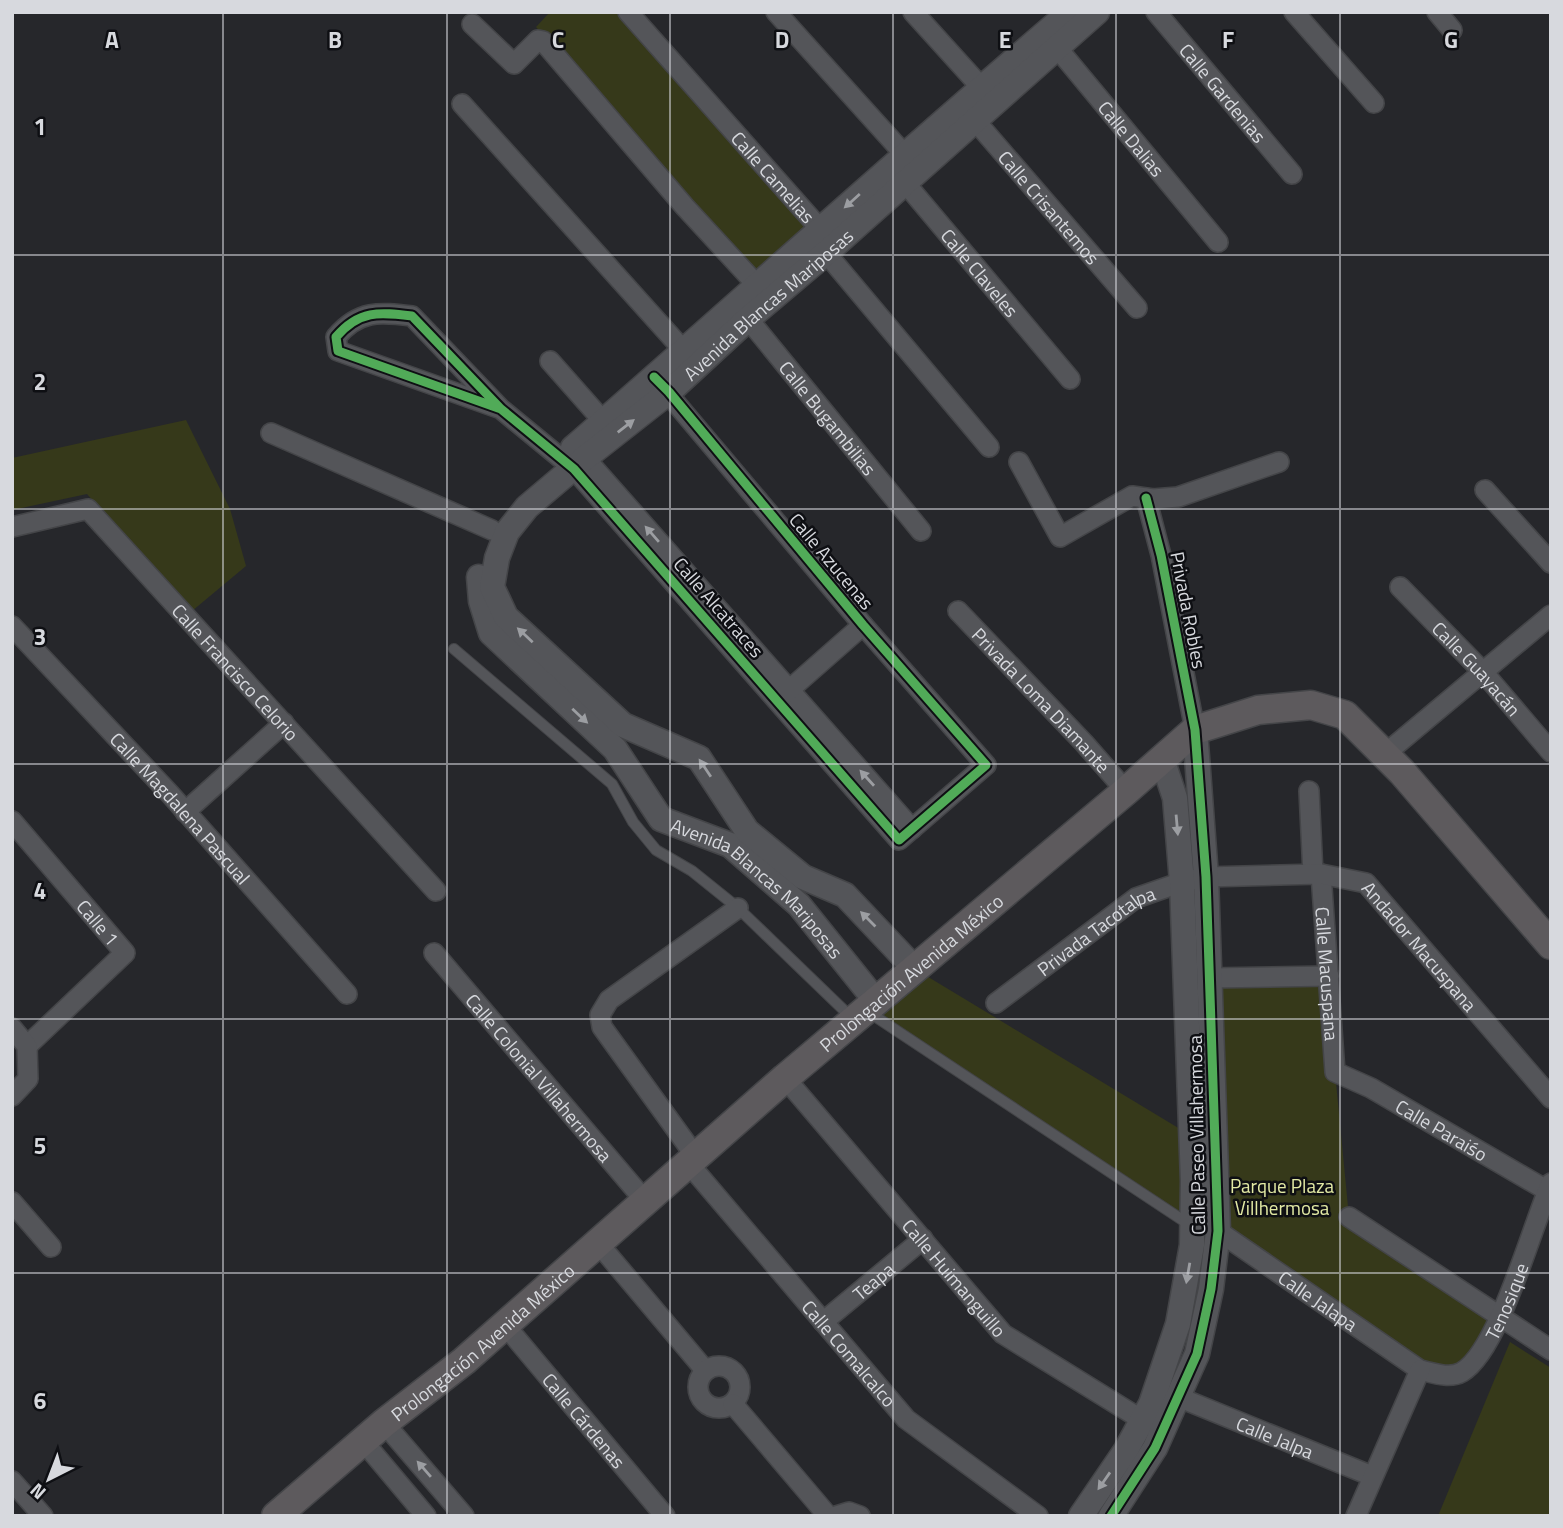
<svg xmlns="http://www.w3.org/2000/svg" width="1563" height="1528" font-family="'Titillium Web',sans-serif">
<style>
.green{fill:#36391a}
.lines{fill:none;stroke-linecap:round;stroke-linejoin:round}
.service-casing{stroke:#444548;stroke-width:12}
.minor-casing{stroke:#444548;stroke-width:22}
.tertiary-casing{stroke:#444548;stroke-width:27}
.secondary-casing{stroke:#444548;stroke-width:31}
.service{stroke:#545559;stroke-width:10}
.minor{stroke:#545559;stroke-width:19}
.tertiary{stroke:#545559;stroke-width:24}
.secondary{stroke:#5d5a5d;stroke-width:28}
.cycleway-casing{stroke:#0e0f13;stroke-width:13}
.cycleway{stroke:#51ab58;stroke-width:9}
.oneway{fill:#9c9ea2}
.grid{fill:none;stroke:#d7d9de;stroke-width:2;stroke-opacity:0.55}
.labels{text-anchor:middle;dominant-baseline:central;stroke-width:5;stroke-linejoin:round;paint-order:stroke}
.street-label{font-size:19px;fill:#d7d9de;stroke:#0e0f13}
.park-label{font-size:19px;fill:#e3eaa4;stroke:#0e0f13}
.grid-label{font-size:23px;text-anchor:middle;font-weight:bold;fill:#d7d9de;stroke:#0e0f13;stroke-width:5;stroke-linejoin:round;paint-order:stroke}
</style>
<rect width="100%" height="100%" fill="#26272b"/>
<g class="green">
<polygon points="550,12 628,12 821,230 761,285 536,27"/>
<polygon points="186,420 230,509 246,566 192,611 87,494 12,510 12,458"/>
<polygon points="915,969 1190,1135 1194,1227 866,1010"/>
<polygon points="1329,976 1335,1072 1349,1217 1500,1317 1480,1354 1442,1376 1218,1231 1210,978"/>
<polygon points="1510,1342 1551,1368 1551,1516 1438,1516"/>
</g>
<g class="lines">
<g class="service-casing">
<g id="service">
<polyline points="454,649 612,784 633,822 656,850 692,871 738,908 851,1017"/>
<polyline points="867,1011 1190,1225"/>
</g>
</g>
<g class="minor-casing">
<g id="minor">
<path id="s1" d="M628,12L821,230L826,253L989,447"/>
<polyline points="776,12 914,165"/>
<polyline points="913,12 990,97"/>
<path id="s2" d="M1156,12L1292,174"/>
<polyline points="1294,12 1374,103"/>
<polyline points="1437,12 1452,30"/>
<polyline points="472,24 514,64 538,40 543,41 685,207 767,296"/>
<path id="s3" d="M1049,38L1218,242"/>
<polyline points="462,104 693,361"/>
<path id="s4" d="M966,110L1137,308"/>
<path id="s5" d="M896,172L1070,379"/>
<path id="s6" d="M740,309L921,531"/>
<polyline points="550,361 603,421"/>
<path d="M501,409L338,351L336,337C359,310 379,312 412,316L501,409L574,469L899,840L986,765L863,625L659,383"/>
<polyline points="271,433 492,530"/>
<polyline points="577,449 912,829"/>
<polyline points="1019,462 1060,537 1132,496 1153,499 1178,497 1279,462"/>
<polyline points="1485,490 1551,563"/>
<polyline points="1146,498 1161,555 1195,730"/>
<path id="s7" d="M12,527L88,509L436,891"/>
<path id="s8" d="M1400,587L1483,672L1551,752"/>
<path id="s9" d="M958,611L1084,743L1126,791"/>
<path id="s10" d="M12,626L170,794L347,994"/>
<polyline points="780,698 863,625"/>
<polyline points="1385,754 1551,615"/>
<polyline points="1309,791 1313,874"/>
<polyline points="185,812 284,723"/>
<path id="s11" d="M12,821L125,953L27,1046"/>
<path id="s12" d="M1321,874L1335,1072L1371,1088L1548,1191"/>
<path id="s13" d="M434,953L646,1202"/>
<polyline points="1210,978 1329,976"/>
<path id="s14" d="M996,1003L1136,898L1182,882L1206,877L1321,874L1366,883L1551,1098"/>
<polyline points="12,1028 27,1046 28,1079 12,1096"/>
<path id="s15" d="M785,1078L1003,1334L1152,1426"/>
<polyline points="696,1157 602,1027 600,1015 609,1000 738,908"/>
<path id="s16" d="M689,1164L906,1419L1038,1516"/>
<polyline points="12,1202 51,1247"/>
<polyline points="1349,1217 1551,1350"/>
<path id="s17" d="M1218,1231L1420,1370C1433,1373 1450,1379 1462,1372C1499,1350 1532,1226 1551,1183"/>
<polyline points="598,1243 705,1370"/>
<path id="s18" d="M823,1322L923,1239"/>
<path id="s19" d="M505,1325L665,1516"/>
<circle cx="719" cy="1387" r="21"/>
<path id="s20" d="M1178,1397L1372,1476"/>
<polyline points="733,1404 828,1516"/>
<polyline points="384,1423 464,1516"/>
<polyline points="363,1441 426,1516"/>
<polyline points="12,1481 43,1516"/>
<polyline points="836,1516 849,1512 860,1516"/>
<polyline points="1356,1516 1420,1370"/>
</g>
</g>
<g class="tertiary-casing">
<g id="tertiary">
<path d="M573,448C739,303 902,155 1070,12"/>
<path id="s21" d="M479,577L481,601L491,633L615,749L661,819L730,845L799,905L876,1001"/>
<path id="s22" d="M915,969L845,895L803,877L747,831L699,758L623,725L506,617L492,587L497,558L507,532L527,507L585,458L669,392L748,319L826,253L1097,12"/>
<polyline points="1081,1516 1126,1450 1151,1404 1178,1324 1192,1245 1193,1181 1182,882 1175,798 1162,759"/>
<polyline points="1111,1516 1155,1448 1197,1354 1211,1289 1218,1231 1206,877 1195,730"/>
</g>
</g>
<g class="secondary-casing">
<g id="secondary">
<path id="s23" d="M276,1516L384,1423L464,1361L785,1078L1126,791L1195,730L1258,710L1311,705L1345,715L1402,772L1551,945"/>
</g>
</g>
<use href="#service" class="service"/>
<use href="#minor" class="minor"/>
<use href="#tertiary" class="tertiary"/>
<use href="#secondary" class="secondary"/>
<g class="cycleway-casing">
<g id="cycleway">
<path d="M501,409L338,351L336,337C359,310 379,312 412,316L501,409L574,469L899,840L986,765L863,625L669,392L654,377"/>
<polyline points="1111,1516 1155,1448 1197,1354 1211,1289 1218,1231 1206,877 1195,730 1161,555 1146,498"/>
</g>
</g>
<use href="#cycleway" class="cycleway"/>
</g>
<defs><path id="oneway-solid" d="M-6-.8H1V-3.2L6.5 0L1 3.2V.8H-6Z" transform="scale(1.75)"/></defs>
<g class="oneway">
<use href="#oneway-solid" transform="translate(852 201) rotate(138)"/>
<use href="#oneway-solid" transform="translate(626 426) rotate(-38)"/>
<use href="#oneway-solid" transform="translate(652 534) rotate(-131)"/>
<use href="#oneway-solid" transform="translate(525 635) rotate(-137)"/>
<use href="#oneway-solid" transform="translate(580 716) rotate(43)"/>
<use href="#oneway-solid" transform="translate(705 768) rotate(-124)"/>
<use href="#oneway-solid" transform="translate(867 778) rotate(-132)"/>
<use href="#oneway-solid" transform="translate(1177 825) rotate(85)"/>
<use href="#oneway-solid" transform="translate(868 919) rotate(-135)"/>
<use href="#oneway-solid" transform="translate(1188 1273) rotate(100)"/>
<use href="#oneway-solid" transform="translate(424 1469) rotate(-131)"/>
<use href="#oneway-solid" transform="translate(1104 1481) rotate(125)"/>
</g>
<path class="grid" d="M223,12V1516M447,12V1516M670,12V1516M893,12V1516M1116,12V1516M1340,12V1516M12,255H1551M12,509H1551M12,764H1551M12,1019H1551M12,1273H1551"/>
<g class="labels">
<g class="street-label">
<text stroke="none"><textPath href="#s2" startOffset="105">Calle Gardenias</textPath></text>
<text stroke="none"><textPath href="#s3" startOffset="130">Calle Dalias</textPath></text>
<text stroke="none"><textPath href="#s1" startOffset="220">Calle Camelias</textPath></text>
<text stroke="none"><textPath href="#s4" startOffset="128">Calle Crisantemos</textPath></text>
<text stroke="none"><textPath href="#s5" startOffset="131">Calle Claveles</textPath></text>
<text stroke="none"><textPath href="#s22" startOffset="987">Avenida Blancas Mariposas</textPath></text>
<text stroke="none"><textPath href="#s6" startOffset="140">Calle Bugambilias</textPath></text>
<text transform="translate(832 561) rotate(50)">Calle Azucenas</text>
<text transform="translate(719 607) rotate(49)">Calle Alcatraces</text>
<text transform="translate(1189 610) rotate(79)">Privada Robles</text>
<text stroke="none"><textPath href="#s8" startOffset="112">Calle Guayacán</textPath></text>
<text stroke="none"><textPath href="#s7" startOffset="298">Calle Francisco Celorio</textPath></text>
<text stroke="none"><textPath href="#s9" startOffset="122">Privada Loma Diamante</textPath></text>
<text stroke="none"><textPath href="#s10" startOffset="248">Calle Magdalena Pascual</textPath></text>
<text stroke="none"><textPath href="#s21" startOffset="432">Avenida Blancas Mariposas</textPath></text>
<text stroke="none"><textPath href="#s11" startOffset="133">Calle 1</textPath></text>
<text stroke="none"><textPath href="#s14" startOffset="124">Privada Tacotalpa</textPath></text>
<text stroke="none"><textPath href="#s14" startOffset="492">Andador Macuspana</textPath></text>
<text stroke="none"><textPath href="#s23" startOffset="836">Prolongación Avenida México</textPath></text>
<text stroke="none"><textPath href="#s12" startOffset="100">Calle Macuspana</textPath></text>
<text stroke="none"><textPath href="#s13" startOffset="163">Calle Colonial Villahermosa</textPath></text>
<text stroke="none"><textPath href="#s12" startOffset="320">Calle Paraiśo</textPath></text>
<text transform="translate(1196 1135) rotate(-91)">Calle Paseo Villahermosa</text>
<text stroke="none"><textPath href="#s15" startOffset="262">Calle Huimanguillo</textPath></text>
<text stroke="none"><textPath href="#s18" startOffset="65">Teapa</textPath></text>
<text stroke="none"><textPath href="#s17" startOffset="122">Calle Jalapa</textPath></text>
<text stroke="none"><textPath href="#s17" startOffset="373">Tenosique</textPath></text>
<text stroke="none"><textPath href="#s23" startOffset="270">Prolongación Avenida México</textPath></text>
<text stroke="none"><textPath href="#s16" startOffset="248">Calle Comalcalco</textPath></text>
<text stroke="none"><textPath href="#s19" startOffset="124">Calle Cárdenas</textPath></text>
<text stroke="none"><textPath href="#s20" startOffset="105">Calle Jalpa</textPath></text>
</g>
<g class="park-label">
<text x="1282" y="1185">Parque Plaza<tspan x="1282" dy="22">Villhermosa</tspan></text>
</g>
</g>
<g class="grid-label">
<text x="112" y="48">A</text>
<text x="335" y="48">B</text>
<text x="558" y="48">C</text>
<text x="782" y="48">D</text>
<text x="1005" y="48">E</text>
<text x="1228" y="48">F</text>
<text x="1451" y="48">G</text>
<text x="40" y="135">1</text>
<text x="40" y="390">2</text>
<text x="40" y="645">3</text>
<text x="40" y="899">4</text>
<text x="40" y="1154">5</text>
<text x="40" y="1409">6</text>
</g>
<rect width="1563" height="1528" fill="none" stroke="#d7d9de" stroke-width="28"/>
<g transform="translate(49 1479) rotate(222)" stroke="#0e0f13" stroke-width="5" paint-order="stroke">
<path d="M0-5L12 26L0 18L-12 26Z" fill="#d7d9de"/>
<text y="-10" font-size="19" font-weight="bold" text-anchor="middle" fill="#d7d9de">N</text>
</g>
</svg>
